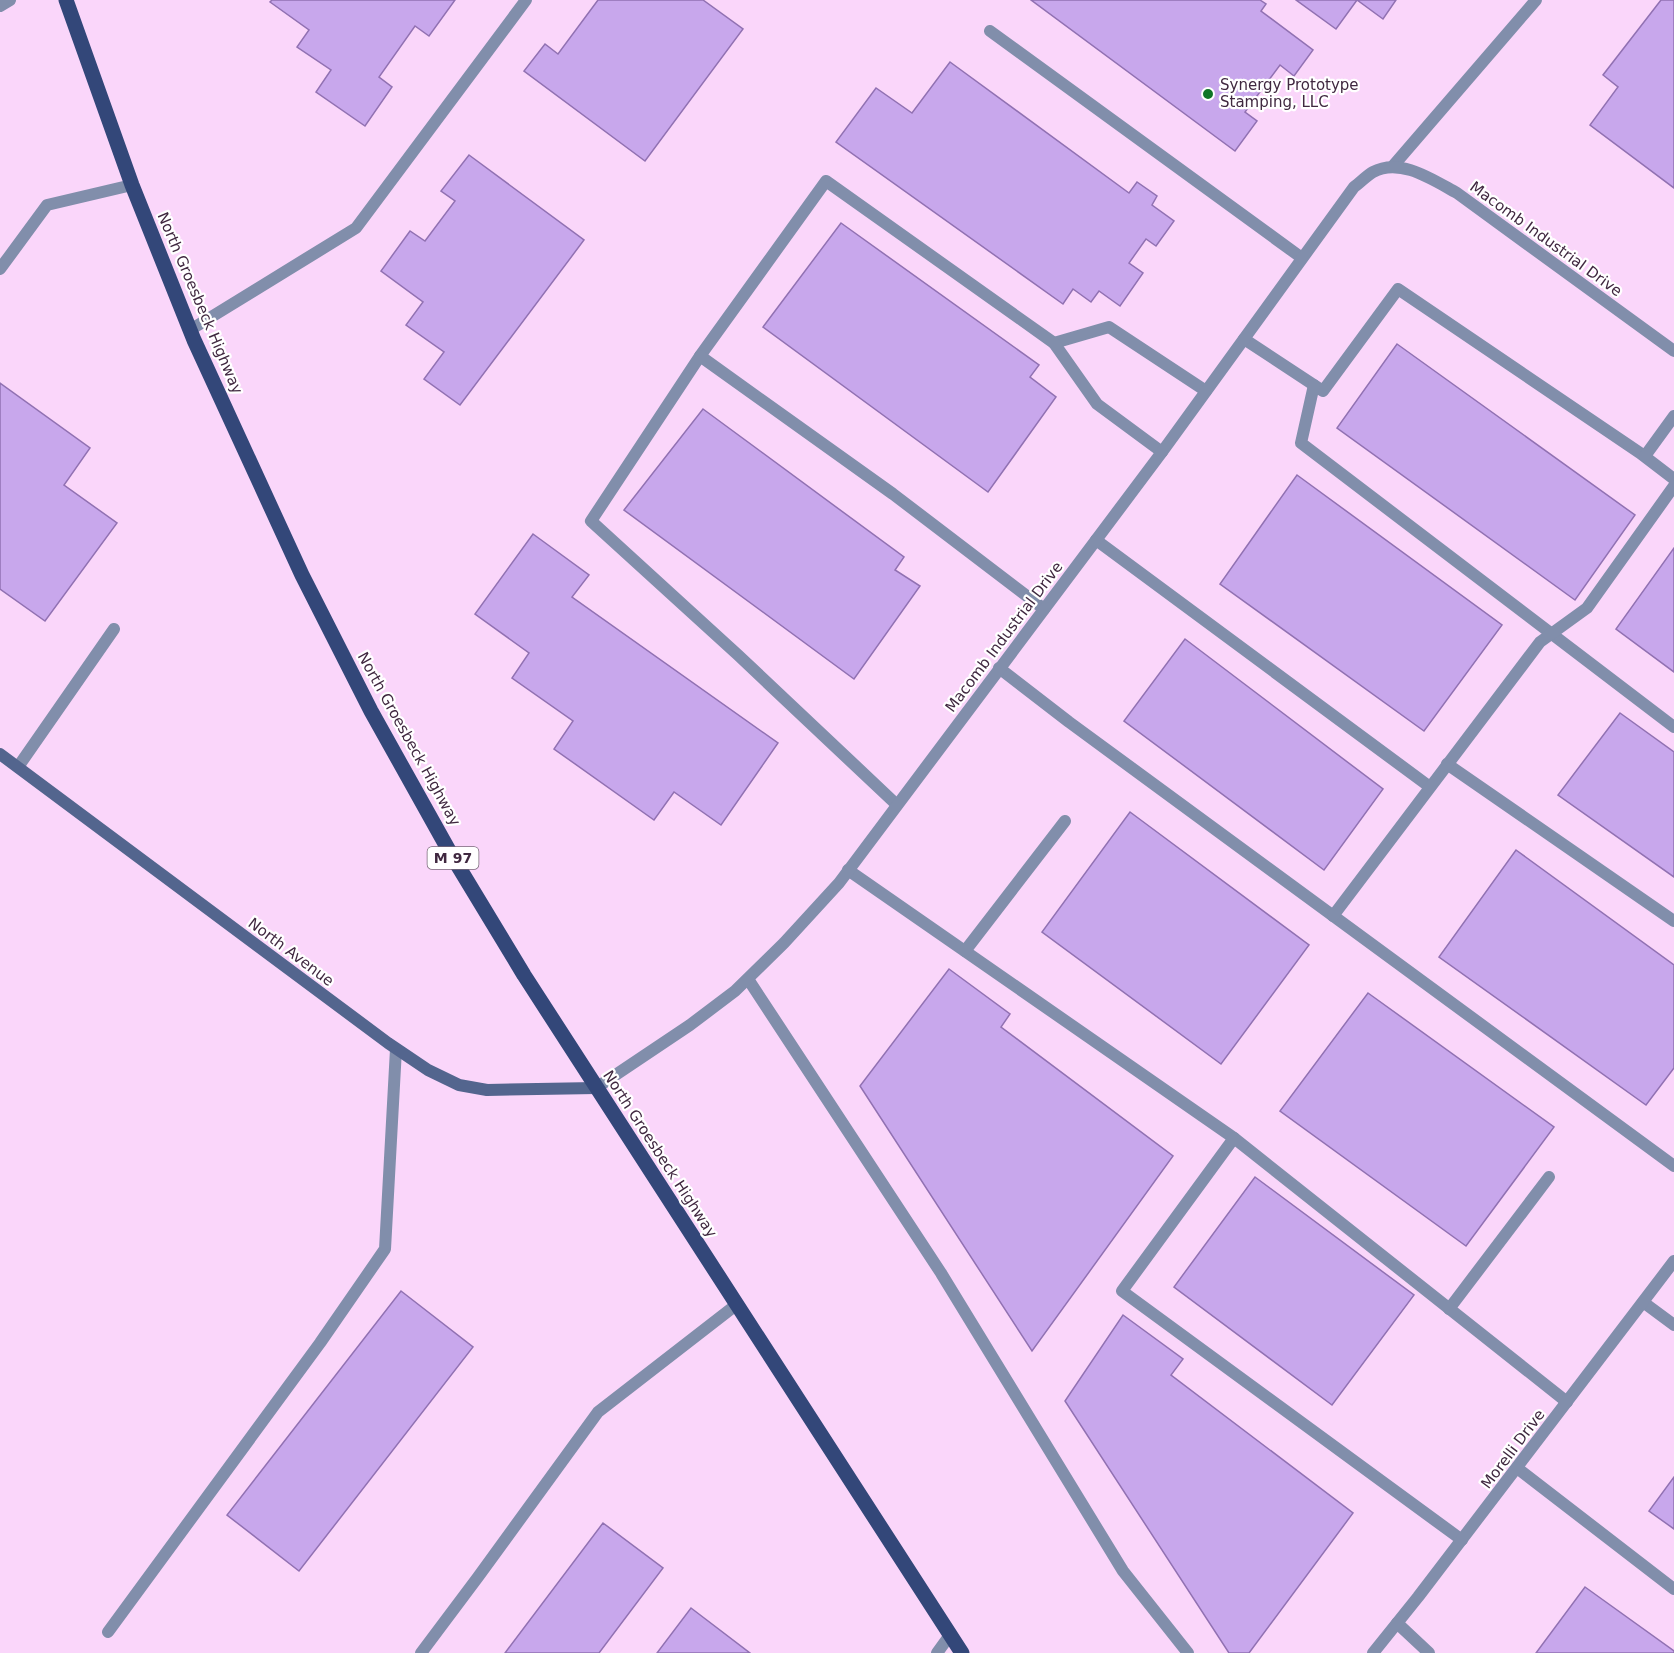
<svg xmlns="http://www.w3.org/2000/svg" width="1674" height="1653" font-family="'DejaVu Sans',sans-serif">
<style>
.building{fill:#c8a7ec;stroke:#9171b2;stroke-width:1.5}
.lines{fill:none;stroke-linecap:round;stroke-linejoin:round}
.lane{stroke:#818eab;stroke-width:12}
.street{stroke:#818eab;stroke-width:12}
.secondary{stroke:#53658e;stroke-width:12}
.primary{stroke:#334779;stroke-width:15}
.poi-dot{fill:#0f7527;stroke:#fff;stroke-width:2}
.labels{text-anchor:middle;dominant-baseline:central;stroke-width:4.5;stroke-linejoin:round;paint-order:stroke}
.shield{fill:#fff;stroke:#796879;stroke-width:1.5}
.shield-label{font-size:14px;font-weight:bold;fill:#402840}
.poi-label{font-size:15px;fill:#402840;stroke:#fff;text-anchor:start}
.street-label{font-size:15px;fill:#402840;stroke:#fff}
</style>
<rect width="100%" height="100%" fill="#fad6fa"/>
<g class="building">
<polygon points="272,0 455,0 429,36 415,26 379,77 392,87 365,126 316,92 331,70 297,47 309,30 270,2"/>
<polygon points="598,0 703,0 743,29 645,161 524,71 545,44 558,54"/>
<polygon points="1031,0 1260,0 1266,4 1261,11 1313,50 1294,76 1280,65 1245,112 1257,121 1235,151"/>
<polygon points="1296,0 1396,0 1383,19 1357,0 1336,29"/>
<polygon points="1661,0 1674,0 1674,188 1590,125 1618,87 1603,75"/>
<polygon points="950,62 1129,193 1137,182 1157,196 1152,205 1174,221 1156,246 1146,239 1129,263 1143,273 1120,306 1099,291 1091,302 1073,289 1063,304 836,142 876,88 912,113"/>
<polygon points="469,155 584,240 460,405 424,379 444,352 406,325 423,302 381,271 410,231 425,241 455,201 441,191"/>
<polygon points="841,223 1039,365 1030,377 1056,397 988,492 763,327"/>
<polygon points="1397,344 1635,515 1575,600 1337,428"/>
<polygon points="0,383 90,448 64,485 117,523 45,621 0,589"/>
<polygon points="703,409 904,557 895,570 920,586 854,679 624,510"/>
<polygon points="1297,475 1502,625 1424,731 1220,584"/>
<polygon points="533,534 589,575 572,597 778,743 721,825 674,792 654,820 554,749 573,721 512,678 529,653 475,614"/>
<polygon points="1674,548 1674,672 1616,629"/>
<polygon points="1185,639 1383,789 1324,870 1124,721"/>
<polygon points="1620,713 1674,752 1674,877 1558,795"/>
<polygon points="1130,812 1309,945 1221,1064 1042,932"/>
<polygon points="1516,850 1674,965 1674,1068 1646,1105 1439,957"/>
<polygon points="949,969 1010,1014 1001,1027 1173,1156 1032,1351 860,1086"/>
<polygon points="1368,993 1554,1127 1466,1246 1280,1111"/>
<polygon points="1255,1177 1414,1295 1332,1405 1174,1287"/>
<polygon points="401,1291 473,1347 299,1571 227,1515"/>
<polygon points="1123,1315 1183,1359 1171,1375 1353,1513 1249,1653 1229,1653 1065,1401"/>
<polygon points="1674,1477 1674,1529 1649,1511"/>
<polygon points="603,1523 663,1568 599,1653 505,1653"/>
<polygon points="1585,1587 1674,1651 1674,1653 1536,1653"/>
<polygon points="691,1608 750,1653 657,1653"/>
</g>
<g class="lines">
<g class="lane">
<polyline points="0,6 10,0"/>
<polyline points="990,31 1302,258"/>
<polyline points="0,269 47,205 132,185"/>
<polyline points="190,330 356,228 526,0"/>
<polyline points="1244,339 1323,391 1398,289 1640,453 1674,479"/>
<polyline points="1054,343 1109,327 1206,391"/>
<polyline points="700,356 826,181 1054,343 1097,404 1162,452"/>
<polyline points="1314,385 1301,443 1674,727"/>
<polyline points="1645,456 1674,416"/>
<polyline points="1096,540 1430,787"/>
<polyline points="999,668 1069,722 1674,1166"/>
<polyline points="1447,764 1674,921"/>
<polyline points="18,767 114,629"/>
<polyline points="897,805 738,655 591,521 700,356 893,494 1044,609"/>
<polyline points="848,870 1234,1138"/>
<polyline points="1333,916 1540,642 1587,608 1674,486"/>
<polyline points="965,951 1065,821"/>
<polyline points="748,979 941,1273 1123,1571 1188,1653"/>
<polyline points="1643,1302 1674,1325"/>
<polyline points="1449,1309 1549,1177"/>
<polyline points="1517,1468 1674,1589"/>
<polyline points="1462,1540 1122,1291 1234,1138 1567,1402"/>
<polyline points="1397,1623 1429,1653"/>
<polyline points="108,1632 320,1343 385,1249 396,1049"/>
<polyline points="421,1653 478,1577 598,1412 736,1305"/>
</g>
<g class="street">
<polyline points="1393,166 1536,0"/>
<path d="M596,1088L690,1025L735,991L784,943L839,883L1162,452L1354,187C1360,183 1366,176 1373,172C1400,157 1433,180 1457,193L1674,351"/>
<polyline points="937,1653 950,1635"/>
<polyline points="1373,1653 1418,1597 1674,1261"/>
</g>
<polyline class="secondary" points="0,754 388,1043 428,1070 459,1085 487,1090 596,1088"/>
<polyline class="primary" points="66,0 132,185 194,340 302,575 371,711 452,856 524,975 962,1653"/>
</g>
<circle class="poi-dot" cx="1208" cy="94" r="6"/>
<g class="labels">
<rect class="shield" x="427.5" y="847" width="51" height="22" rx="4.5"/>
<g class="shield-label">
<text x="453" y="858">M 97</text>
</g>
<g class="poi-label">
<text x="1220" y="85">Synergy Prototype<tspan x="1220" dy="17">Stamping, LLC</tspan></text>
</g>
<g class="street-label">
<text transform="translate(1546 239) rotate(36)">Macomb Industrial Drive</text>
<text transform="translate(200 303) rotate(67)">North Groesbeck Highway</text>
<text transform="translate(1004 637) rotate(-53)">Macomb Industrial Drive</text>
<text transform="translate(409 739) rotate(61)">North Groesbeck Highway</text>
<text transform="translate(291 952) rotate(37)">North Avenue</text>
<text transform="translate(660 1154) rotate(57)">North Groesbeck Highway</text>
<text transform="translate(1513 1449) rotate(-53)">Morelli Drive</text>
</g>
</g>
</svg>
